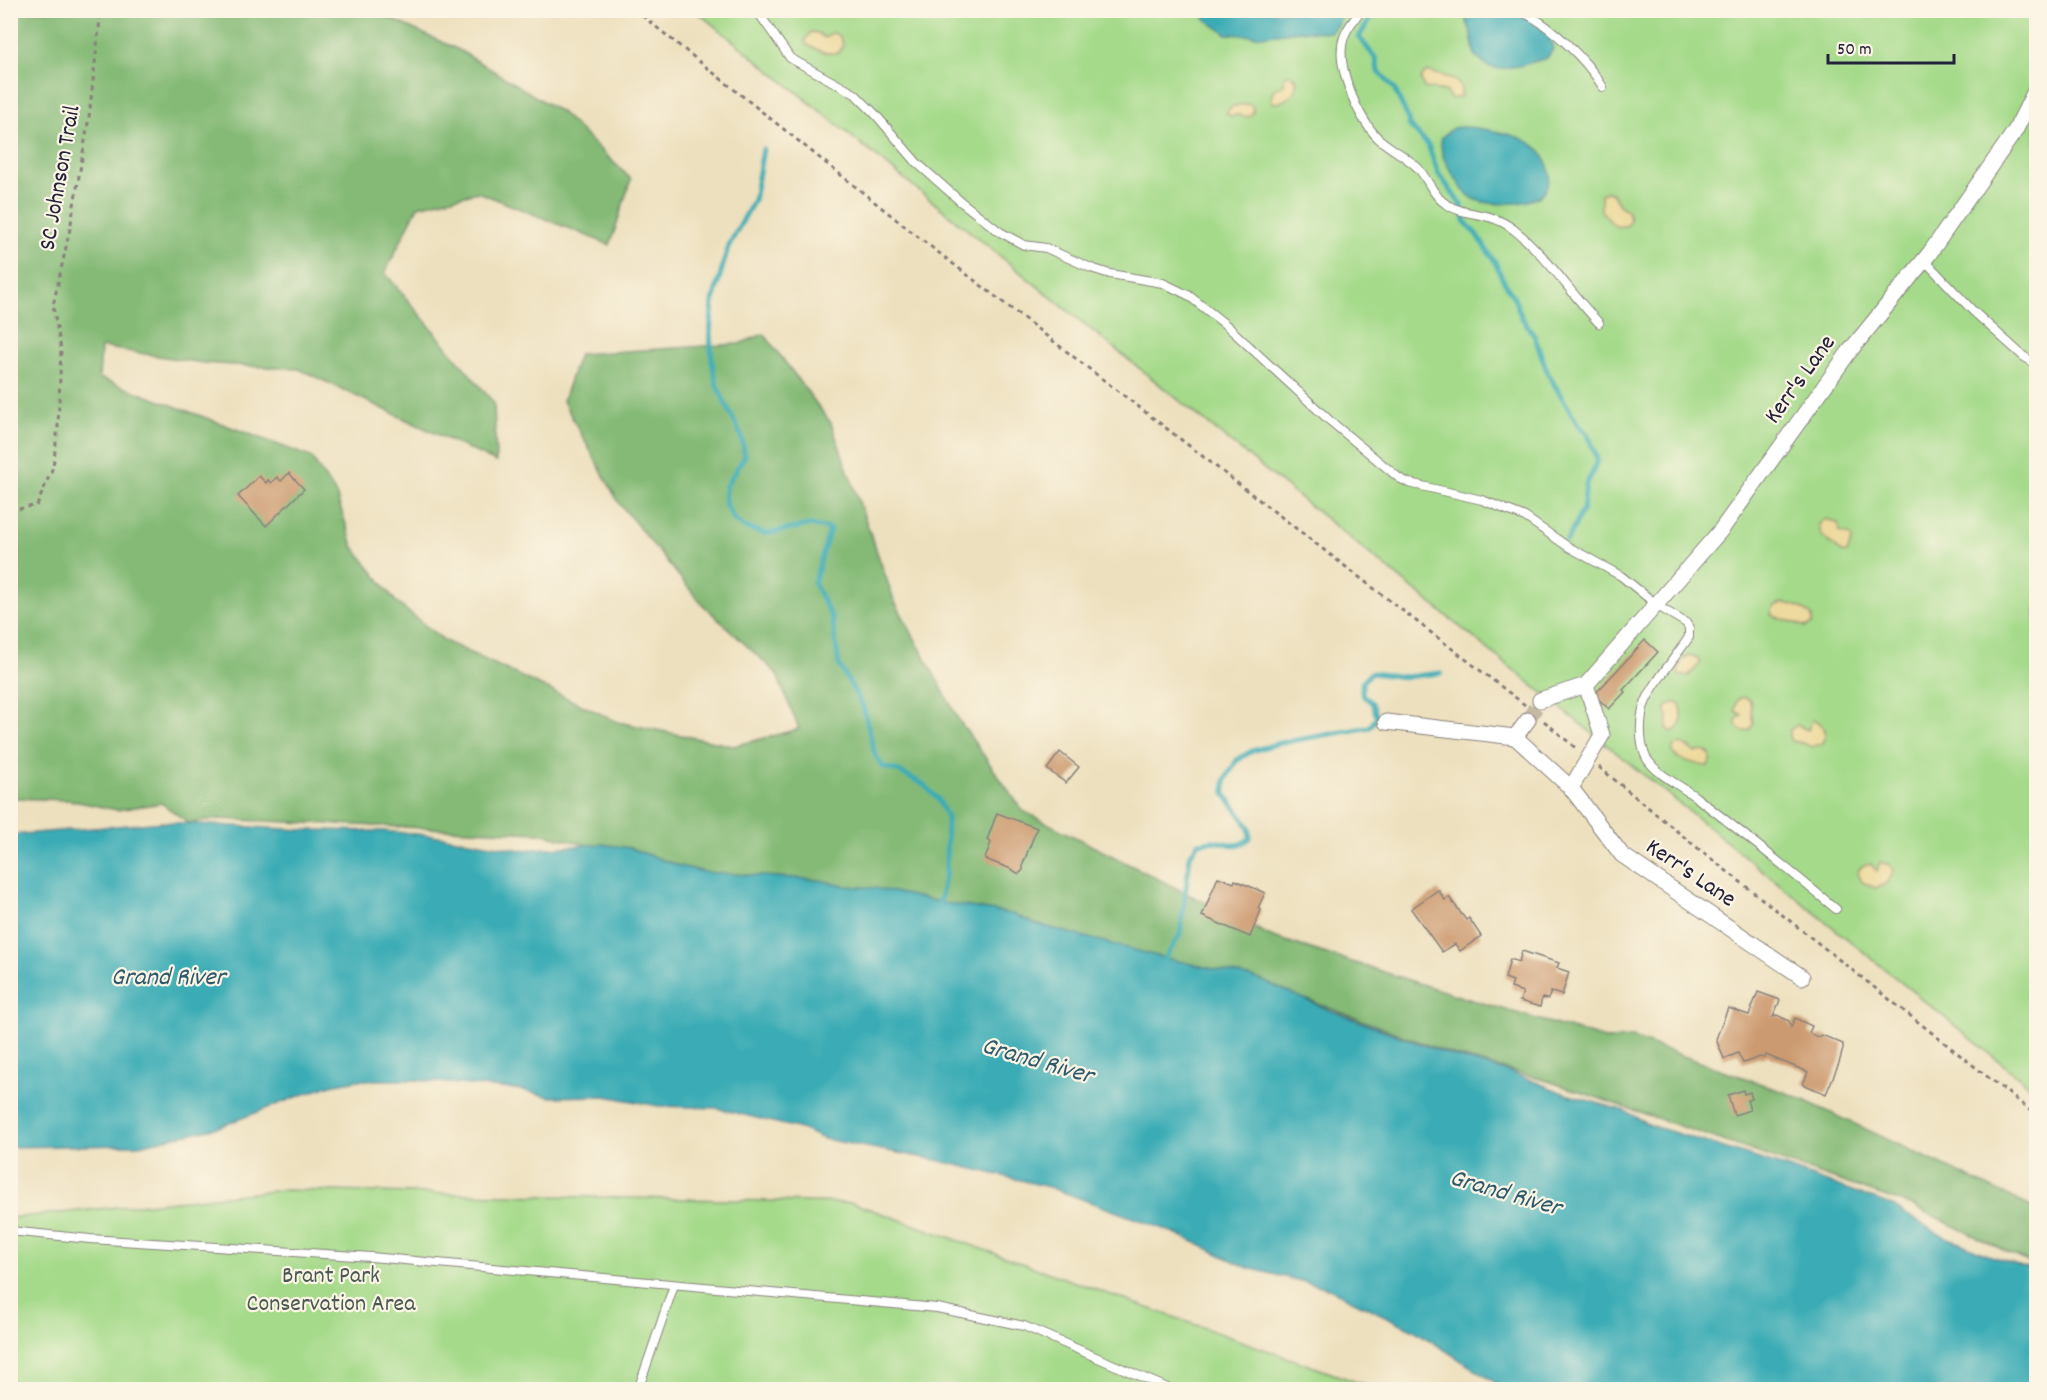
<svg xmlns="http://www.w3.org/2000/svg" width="2047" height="1400" font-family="Dekko,sans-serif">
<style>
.green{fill:#a5da8a;stroke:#647e62;stroke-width:1.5}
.forest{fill:#84ba76;stroke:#536e58;stroke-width:1.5}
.sand{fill:#eeda9e;stroke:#887e6c;stroke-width:1.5}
.water{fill:#3bacb5;stroke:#2e6778;stroke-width:1.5}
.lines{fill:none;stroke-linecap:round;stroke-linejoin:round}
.stream{stroke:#3bacb5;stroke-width:5}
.building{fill:#cc9a70}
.street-tunnel{stroke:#c4baa4;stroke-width:15;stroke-dasharray:15 8;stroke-linecap:butt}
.lane-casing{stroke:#88817c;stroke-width:10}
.street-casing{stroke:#88817c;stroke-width:17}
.path{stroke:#88817c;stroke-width:3;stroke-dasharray:4.5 4.5;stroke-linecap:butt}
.lane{stroke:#fff;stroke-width:8}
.street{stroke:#fff;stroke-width:15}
.labels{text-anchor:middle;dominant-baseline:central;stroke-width:4.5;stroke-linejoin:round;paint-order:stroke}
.street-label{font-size:24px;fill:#22223b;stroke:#fcf5e5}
.park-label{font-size:24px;fill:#495953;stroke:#fcf5e5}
.water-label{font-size:26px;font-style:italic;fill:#2c596c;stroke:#fcf5e5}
</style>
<rect width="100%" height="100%" fill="#fcf5e5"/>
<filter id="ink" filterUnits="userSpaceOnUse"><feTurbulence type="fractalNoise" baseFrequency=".0167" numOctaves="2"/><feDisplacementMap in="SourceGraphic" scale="12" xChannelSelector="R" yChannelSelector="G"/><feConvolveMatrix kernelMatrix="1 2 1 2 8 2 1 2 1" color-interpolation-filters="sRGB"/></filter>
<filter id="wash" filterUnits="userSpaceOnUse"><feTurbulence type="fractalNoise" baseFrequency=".008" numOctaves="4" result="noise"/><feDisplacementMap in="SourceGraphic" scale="24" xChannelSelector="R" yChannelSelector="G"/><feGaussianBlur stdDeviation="1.35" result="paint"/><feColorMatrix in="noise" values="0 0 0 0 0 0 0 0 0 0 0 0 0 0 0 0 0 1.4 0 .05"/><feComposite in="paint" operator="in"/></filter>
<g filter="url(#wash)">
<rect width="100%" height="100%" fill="#ede0be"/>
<g class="green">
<polygon points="696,11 2036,11 2036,1091"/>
<polygon points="283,1190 853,1203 1376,1389 11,1390 11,1218"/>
</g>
<polygon class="forest" points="11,11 374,11 459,50 561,112 631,179 610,245 478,192 418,206 385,273 494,403 496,462 299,369 203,363 101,347 99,378 311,457 336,494 353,546 397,603 445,641 618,722 734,746 799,729 776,673 700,602 619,503 563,401 579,354 739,344 764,334 831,423 894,600 960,722 1023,811 1273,937 1459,996 1605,1039 1633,1038 1795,1096 2036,1209 2036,1266 1913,1206 1551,1082 1457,1056 1311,1001 937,904 723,879 540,833 217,819 189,823 161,803 117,810 69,800 11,798"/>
<g class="sand">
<path d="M811,32L818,33L825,38L831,33C839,33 842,39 843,46L839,52C828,56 817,49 807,45L805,40Z"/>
<path d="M1429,72C1443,77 1465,77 1461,97L1451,99L1445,91L1424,88L1421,79L1425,73Z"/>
<path d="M1289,74L1296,78C1298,93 1290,98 1278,103L1272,102L1271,99L1273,90L1284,85V78Z"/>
<path d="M1249,104L1253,107V113L1248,117L1239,115L1230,116L1227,113C1230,104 1241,105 1249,104Z"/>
<path d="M1606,192L1612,193L1619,205L1628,211L1630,220L1628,225C1611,231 1611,219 1601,211V194Z"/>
<polygon points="1826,519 1838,523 1839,532 1850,535 1852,540 1847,553 1843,553 1821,535 1819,524"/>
<path d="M1781,603C1793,604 1805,607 1812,617V624L1806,627C1795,622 1782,620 1771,615L1773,607Z"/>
<path d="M1690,655L1698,658L1700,664L1688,676H1680L1678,671C1680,665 1683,657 1690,655Z"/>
<path d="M1743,697L1750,700L1753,724L1750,730C1744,732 1739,731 1736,725V720L1742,715L1735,711L1737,700Z"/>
<path d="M1676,702L1680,705C1684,715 1683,727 1672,732L1667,728L1668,717L1665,710L1668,705Z"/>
<path d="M1812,720L1819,722C1824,728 1827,736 1823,743L1811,747L1803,743L1791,741L1789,736L1790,730L1797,725L1808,730Z"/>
<path d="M1680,744L1688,747L1695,753L1702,751L1709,753L1711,758L1708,766C1703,766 1681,760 1677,757C1672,754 1673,752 1673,747Z"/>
<polygon points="1880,862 1890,865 1894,871 1886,884 1875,888 1862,882 1858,873 1860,868 1866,864 1871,864 1877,871"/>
</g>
<g class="water">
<polygon points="1200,11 1343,11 1339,23 1330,32 1299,31 1261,36 1227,34 1205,19"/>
<path d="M1462,11C1494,11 1546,7 1553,49L1547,58L1519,66L1499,69L1487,66L1475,56L1470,29Z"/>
<path d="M1461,127C1479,127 1518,134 1532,144C1540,149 1545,157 1548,166C1551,175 1550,184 1544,192C1533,206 1489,206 1474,199C1465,194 1460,187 1456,179C1447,165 1438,153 1442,137L1453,128Z"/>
<polygon points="164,822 304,830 383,831 439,836 522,850 602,844 630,848 680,866 705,872 820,880 846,886 875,888 940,902 1013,914 1036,924 1165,958 1258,979 1332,1011 1456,1057 1510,1072 1566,1094 1625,1111 1650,1125 1788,1168 1891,1205 1937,1233 1985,1254 2036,1271 2036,1389 1505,1389 1414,1330 1325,1287 1248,1268 1177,1234 1049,1187 936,1160 824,1139 801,1129 716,1108 659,1106 605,1096 550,1097 522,1090 416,1080 358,1080 331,1085 299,1096 219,1127 139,1145 11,1147 11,835"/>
</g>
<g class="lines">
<g class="stream">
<polyline points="1376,10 1359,37 1376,59 1378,71 1394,88 1408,118 1409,125 1428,145 1438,173 1461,205 1466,223 1476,234 1495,262 1502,278 1514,298 1522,318 1534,335 1548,374 1578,424 1588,435 1595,453 1597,460 1592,474 1586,484 1583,509 1567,541"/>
<polyline points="763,149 754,200 728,247 713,301 710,333 712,361 717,386 741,435 745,456 726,486 725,503 734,520 744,527 766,534 809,525 830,529 814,583 832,618 839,665 863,706 875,755 883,767 898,771 923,784 938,799 947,817 946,871 940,902"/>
<path d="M1165,958L1180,935L1190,856L1198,843C1203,843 1208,841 1213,841C1230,842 1234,851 1250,838L1249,827L1225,794V780L1237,760L1252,751L1280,743L1370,727L1377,717L1372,703L1362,694V682L1371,673L1405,677L1441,673"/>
</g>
</g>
<g id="blocks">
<g class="building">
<polygon points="289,473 304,489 266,526 238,496 259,476 266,483 268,480 271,483 277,477 281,481"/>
<polygon points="1645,640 1658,652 1623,690 1625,692 1609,709 1594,695"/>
<polygon points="1060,752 1079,767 1066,783 1047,769"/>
<polygon points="997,813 1037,828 1023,864 1023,870 1019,874 1011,869 985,859 991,842 987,840"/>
<polygon points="1218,877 1234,883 1235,880 1265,893 1258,908 1261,910 1250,937 1202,916"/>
<polygon points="1438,890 1445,900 1449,897 1466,920 1469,918 1481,936 1460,951 1455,944 1442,952 1411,909"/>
<polygon points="1522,951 1559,963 1557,968 1569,972 1562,995 1551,992 1548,999 1542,998 1540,1007 1520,1001 1523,992 1511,988 1513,981 1505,978 1510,959 1519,962"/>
<polygon points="1758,992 1780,1000 1773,1017 1777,1015 1789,1021 1791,1027 1795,1018 1812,1026 1809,1033 1817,1037 1822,1035 1843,1044 1843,1049 1839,1063 1826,1094 1803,1084 1808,1072 1766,1055 1764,1058 1760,1057 1743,1063 1738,1053 1724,1059 1716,1039 1728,1008 1749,1015"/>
<polygon points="1743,1090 1744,1094 1750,1092 1752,1099 1747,1100 1750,1110 1734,1115 1728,1095"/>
</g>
</g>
</g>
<g filter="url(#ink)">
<use href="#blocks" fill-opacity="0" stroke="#88817c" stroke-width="1.5"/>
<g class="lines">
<polyline class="street-tunnel" points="1528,720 1540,700"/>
<g class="lane-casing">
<g id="lane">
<path d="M754,10L760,15L790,58L855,94L876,115L917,163L960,201L1000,232L1024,245L1046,248L1091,268L1110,274L1163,283L1188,295L1226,325L1329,420L1399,478L1409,483L1482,500L1525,517L1567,546L1621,576L1661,608L1686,623L1689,628V637C1677,656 1644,693 1642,714C1640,727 1640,747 1647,759C1658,776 1682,786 1697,798C1744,834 1791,871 1836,909"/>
<path d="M1361,10C1355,19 1347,27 1344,37C1334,64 1358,118 1378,138C1390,149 1406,156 1418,168C1428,179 1433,196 1446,204C1468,218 1489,210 1513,229C1547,255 1570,293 1599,323"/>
<path d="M1518,10C1548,22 1586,59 1603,87"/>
<polyline points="1929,265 1973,311 2023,356 2036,364"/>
<polyline points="10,1231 90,1239 371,1257 937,1308 1024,1326 1172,1390"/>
<polyline points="638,1390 674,1285"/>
</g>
</g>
<g class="street-casing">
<g id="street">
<polyline points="1540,700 1586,685 1721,530 1849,352 1929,254 2015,131 2036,89"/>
<polyline points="1386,722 1515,737 1528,720"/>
<polyline points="1515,737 1571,788 1622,855 1802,977"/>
<polyline points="1571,788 1602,735 1586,685"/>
</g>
</g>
<g class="path">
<polyline points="635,10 917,236 1525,705"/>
<polyline points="10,511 37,505 53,467 58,427 61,349 53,306 70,229 89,117 101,10"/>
<polyline points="1544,721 1578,750"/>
<polyline points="1599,767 1695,846 2036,1115"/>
</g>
<use href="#lane" class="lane"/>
<use href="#street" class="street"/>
</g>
</g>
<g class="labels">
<g class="street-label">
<text transform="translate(61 178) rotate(-80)">SC Johnson Trail</text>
<text transform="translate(1801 380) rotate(-54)">Kerr's Lane</text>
<text transform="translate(1690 874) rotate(34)">Kerr's Lane</text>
</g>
<g class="park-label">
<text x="331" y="1277">Brant Park<tspan x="331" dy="28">Conservation Area</tspan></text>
</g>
<g class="water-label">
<text x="168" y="978">Grand River</text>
<text transform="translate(1037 1062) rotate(16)">Grand River</text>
<text transform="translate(1505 1194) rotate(16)">Grand River</text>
</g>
</g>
<rect width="2047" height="1400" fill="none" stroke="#fcf5e5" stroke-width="36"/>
<path d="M1828 54v9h126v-9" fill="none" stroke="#22223b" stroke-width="3"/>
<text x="1837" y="54" font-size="18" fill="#22223b" stroke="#fcf5e5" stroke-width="4.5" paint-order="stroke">50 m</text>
</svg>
